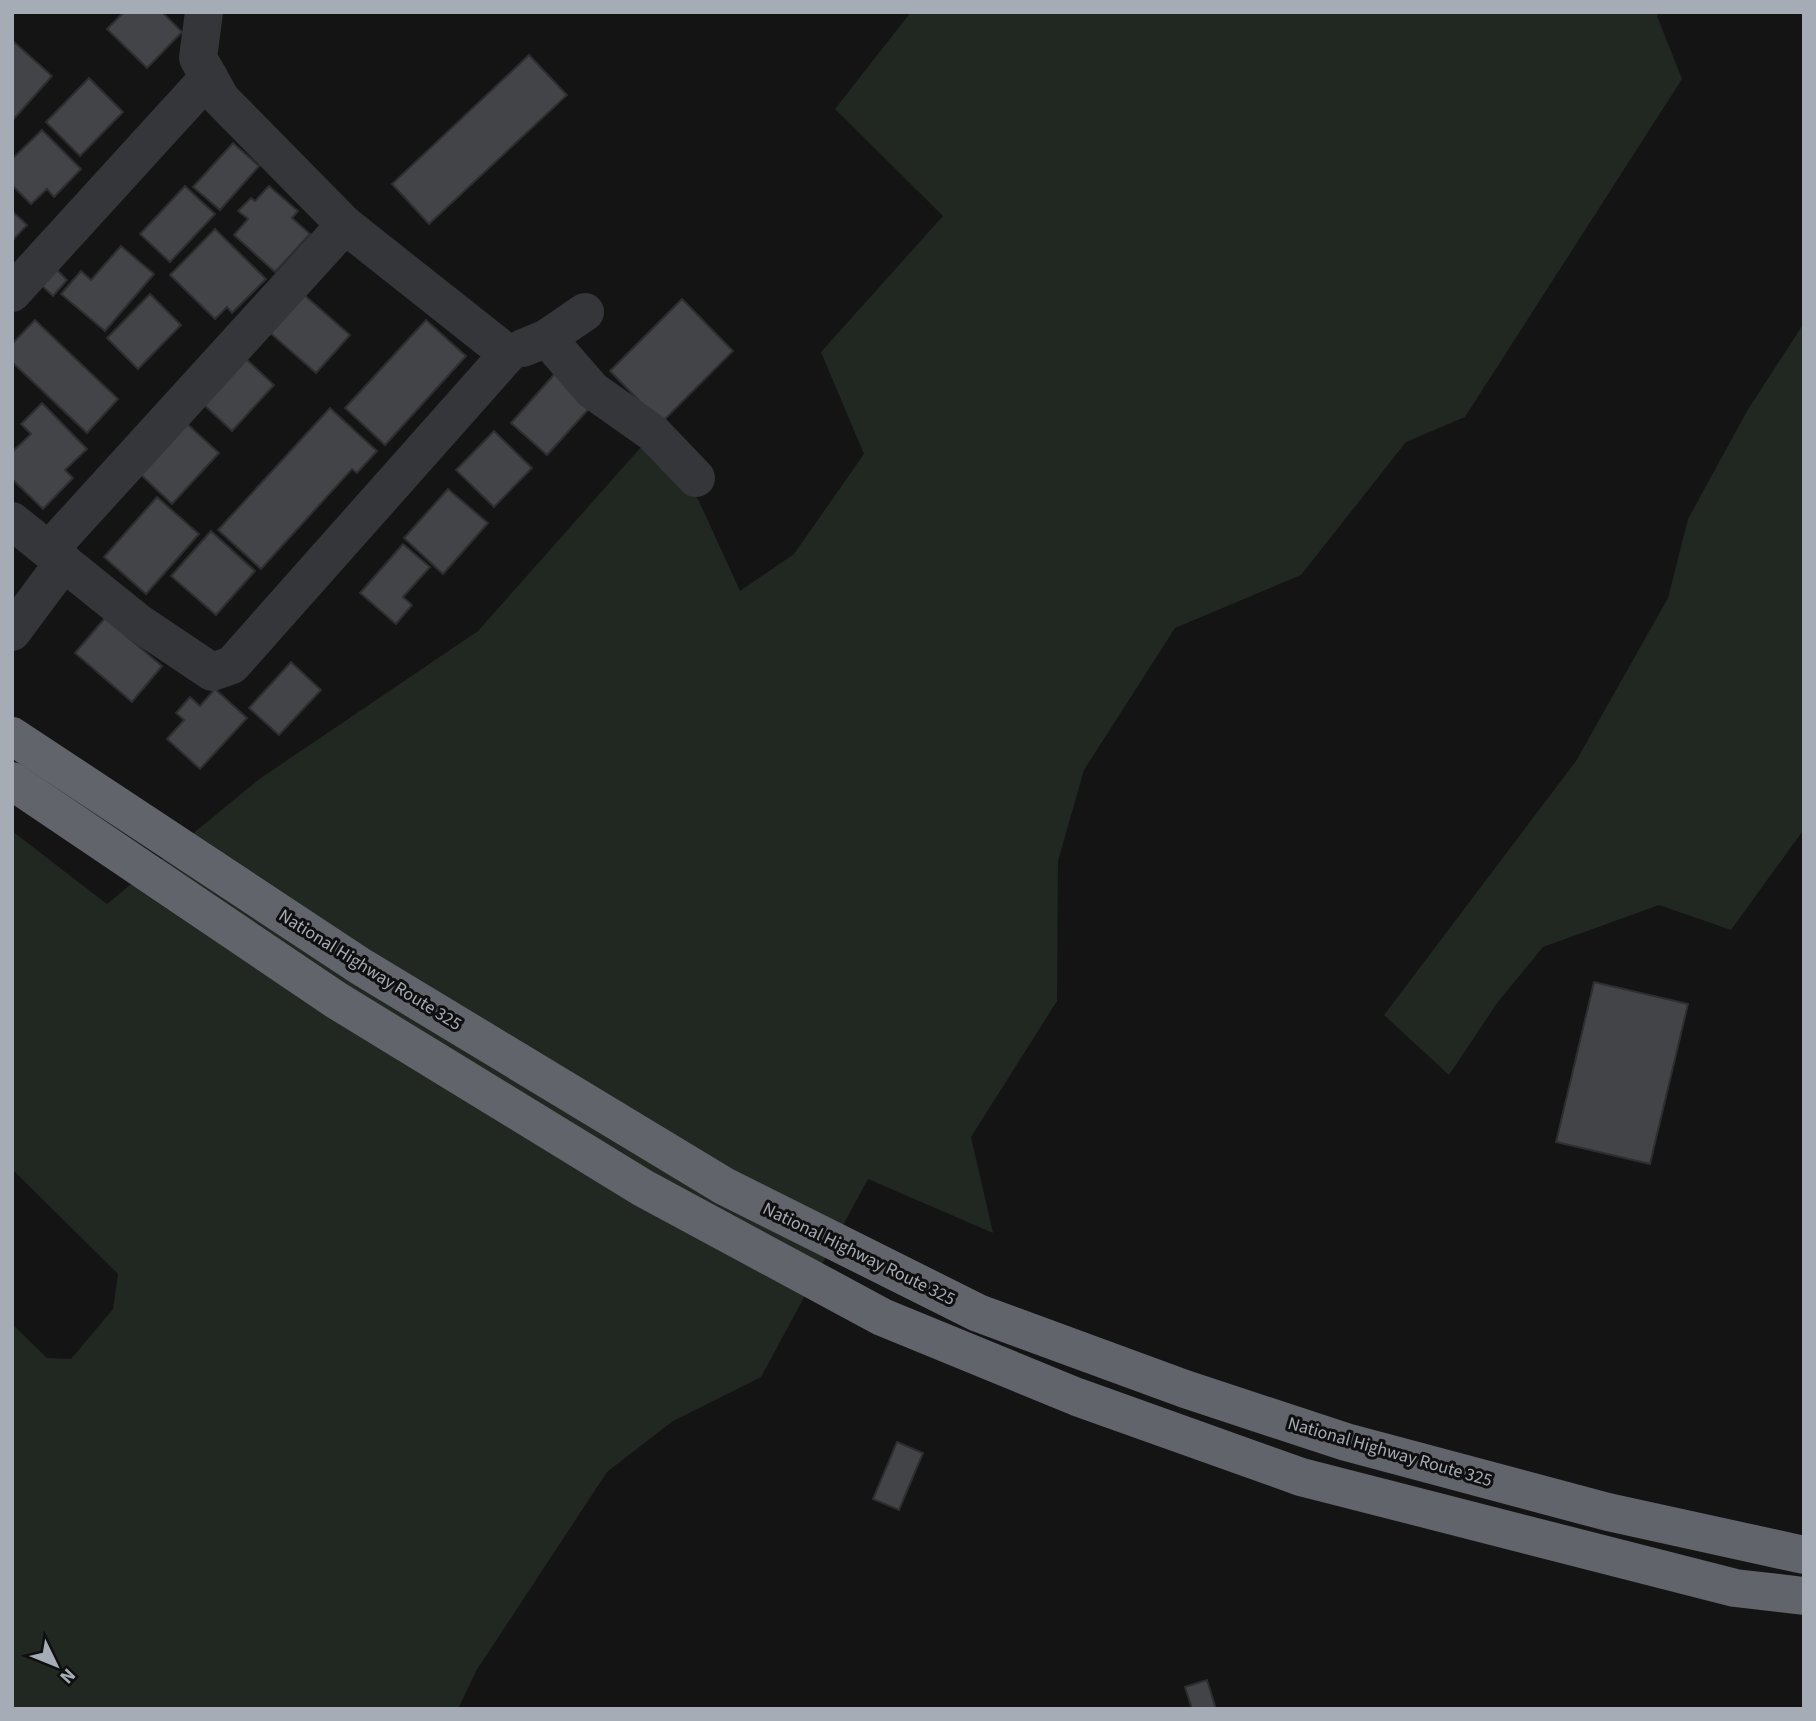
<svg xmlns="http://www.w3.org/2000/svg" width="1816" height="1721" font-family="'Source Sans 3',sans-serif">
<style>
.green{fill:#202821}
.building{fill:#434448;stroke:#2e2e31;stroke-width:2}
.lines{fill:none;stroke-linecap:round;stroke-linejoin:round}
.street{stroke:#35363a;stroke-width:38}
.highway{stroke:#61646b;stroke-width:38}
.labels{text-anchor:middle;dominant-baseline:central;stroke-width:6;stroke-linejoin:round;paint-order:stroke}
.street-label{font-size:18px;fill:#a6acb5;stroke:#0f0f10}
</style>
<rect width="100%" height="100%" fill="#141415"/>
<g class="green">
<polygon points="911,12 1659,12 1657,16 1682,79 1465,417 1406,442 1301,575 1175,628 1084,770 1058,861 1057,1001 971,1137 993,1233 868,1179 761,1377 673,1421 607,1472 476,1671 458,1709 12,1709 12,1324 47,1358 71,1359 113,1309 118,1274 12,1169 12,831 107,904 258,780 478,631 642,446 698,499 740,591 794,554 864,454 821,352 943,216 835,109"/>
<polygon points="1804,323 1804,827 1802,832 1731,930 1659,905 1543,947 1497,1003 1449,1075 1384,1015 1576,761 1668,598 1688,519 1747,411"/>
</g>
<g class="building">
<polygon points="124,12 162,12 182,32 147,68 107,29"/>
<polygon points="14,42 52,76 12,121 12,45"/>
<polygon points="529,55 567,95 429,224 392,184"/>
<polygon points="89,78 123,112 80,156 46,122"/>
<polygon points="42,130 81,169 54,197 47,189 31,204 12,185 12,159"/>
<polygon points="233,143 259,166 220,210 193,187"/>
<polygon points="185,186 215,214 170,262 140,234"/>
<polygon points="269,186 298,211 292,218 310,234 275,272 234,235 248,219 238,211 251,198 255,201"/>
<polygon points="12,211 27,225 12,241"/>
<polygon points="215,229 266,279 232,313 227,307 215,319 170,275"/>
<polygon points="121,246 154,274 105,331 61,294 81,271 91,280"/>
<polygon points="54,267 67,280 53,296 39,283"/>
<polygon points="302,293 350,335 316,373 268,331"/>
<polygon points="150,294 181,325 138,369 107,338"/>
<polygon points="682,299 733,351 661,423 610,371"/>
<polygon points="35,320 118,399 87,433 12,362 12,344"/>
<polygon points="426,320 466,356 385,445 345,408"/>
<polygon points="244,357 274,385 232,431 202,403"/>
<polygon points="559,369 595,402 547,455 511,423"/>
<polygon points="42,403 87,449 65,470 73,478 43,509 12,479 12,452 31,434 21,424"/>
<polygon points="330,408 377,451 357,473 352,469 261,569 218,530"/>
<polygon points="184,421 219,453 172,504 138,472"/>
<polygon points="494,431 532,468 494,507 456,470"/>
<polygon points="448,489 488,523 443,574 404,538"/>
<polygon points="157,497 199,534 146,594 104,557"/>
<polygon points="211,531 255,571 216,615 171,576"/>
<polygon points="403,544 430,567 403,597 412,605 396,624 360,593"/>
<polygon points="105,618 162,666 132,702 75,653"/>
<polygon points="291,662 321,690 279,735 249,708"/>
<polygon points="215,689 247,718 200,769 167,739 184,720 176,713 190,697 200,706"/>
<polygon points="1594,982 1688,1004 1650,1164 1556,1142"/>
<polygon points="897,1442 923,1453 899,1510 873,1499"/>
<polygon points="1207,1680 1216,1709 1192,1709 1185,1687"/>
</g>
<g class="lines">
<g class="street">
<polyline points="12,293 209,77"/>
<polyline points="547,338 592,390 653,433 696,478"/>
<polyline points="523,348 547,338 585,312"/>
<polyline points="12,521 139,623 212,672 232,665 508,354 345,225 221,99 198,58 204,12"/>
<polyline points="49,550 345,225"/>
<polyline points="12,632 64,562"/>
</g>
<g class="highway">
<polyline points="12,736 360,966 724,1186 978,1313 1185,1389 1346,1442 1608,1512 1804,1555"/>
<polyline points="12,781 336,1000 643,1188 882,1317 1077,1397 1301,1477 1735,1588 1804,1596"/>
</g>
</g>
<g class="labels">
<g class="street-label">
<text transform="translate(370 970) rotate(32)">National Highway Route 325</text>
<text transform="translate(859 1254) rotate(26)">National Highway Route 325</text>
<text transform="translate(1390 1452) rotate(16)">National Highway Route 325</text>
</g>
</g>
<rect width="1816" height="1721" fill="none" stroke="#a6acb5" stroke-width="28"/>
<g transform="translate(56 1665) rotate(133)" stroke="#0f0f10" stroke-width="5" paint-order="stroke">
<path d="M0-5L12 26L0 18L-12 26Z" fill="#a6acb5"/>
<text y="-10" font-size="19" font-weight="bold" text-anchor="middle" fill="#a6acb5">N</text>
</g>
</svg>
